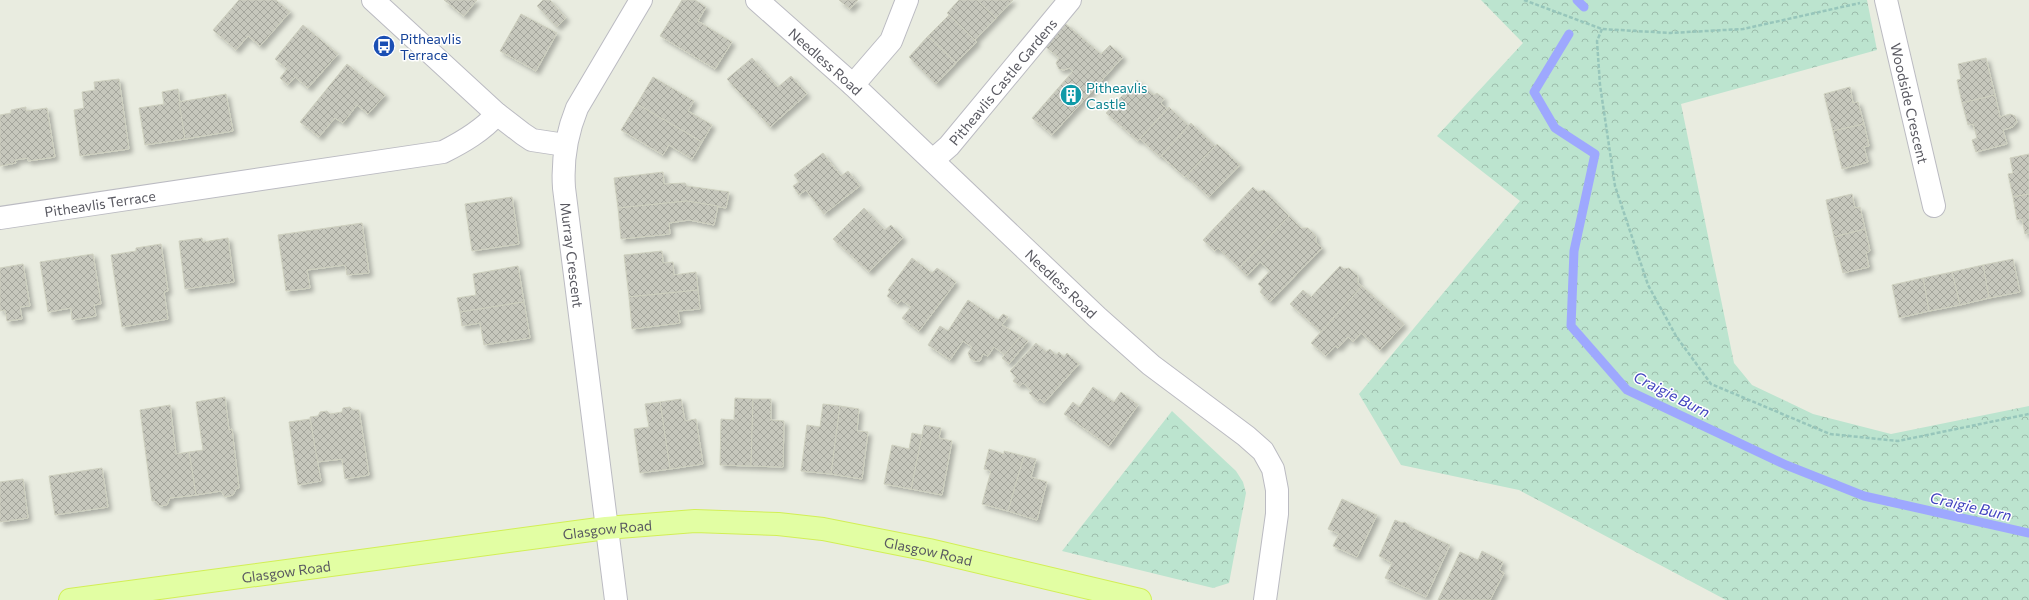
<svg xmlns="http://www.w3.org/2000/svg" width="2029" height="600" font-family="Commissioner,sans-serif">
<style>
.forest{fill:url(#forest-crowns)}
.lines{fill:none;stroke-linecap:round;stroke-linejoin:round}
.stream{stroke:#9ea8fe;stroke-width:9}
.building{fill:url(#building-cross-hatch);stroke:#ced0bf;filter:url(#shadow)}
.minor-casing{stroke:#bbbbc2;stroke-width:24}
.major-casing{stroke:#d2ef56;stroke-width:24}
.path{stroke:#97c6bb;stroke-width:2.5;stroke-dasharray:4 2;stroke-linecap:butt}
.minor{stroke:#fff;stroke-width:22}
.major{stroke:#e2fea3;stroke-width:22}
.labels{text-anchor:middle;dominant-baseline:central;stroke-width:3;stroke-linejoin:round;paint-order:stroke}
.transit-label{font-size:14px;fill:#164399;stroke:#fff;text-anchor:start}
.street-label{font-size:14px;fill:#595961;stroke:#fff}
.culture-label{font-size:14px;fill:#0d838f;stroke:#fff;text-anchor:start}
.water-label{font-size:15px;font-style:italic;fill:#4244c0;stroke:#fff}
</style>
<defs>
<pattern id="forest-crowns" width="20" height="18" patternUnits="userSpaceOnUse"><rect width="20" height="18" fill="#bce4cf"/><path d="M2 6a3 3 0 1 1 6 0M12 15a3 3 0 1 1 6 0" fill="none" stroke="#9cbcab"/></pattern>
<pattern id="building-cross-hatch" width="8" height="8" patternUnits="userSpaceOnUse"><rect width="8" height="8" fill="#c6c7bc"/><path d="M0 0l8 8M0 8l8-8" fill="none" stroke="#a4a59c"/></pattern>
<filter id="shadow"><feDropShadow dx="3.5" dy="3.5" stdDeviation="2" flood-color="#0004"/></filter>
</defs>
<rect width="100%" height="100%" fill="#e9ece0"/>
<g class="forest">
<polygon points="1481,0 1867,0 1877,50 1681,104 1734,363 1752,385 1813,414 1891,434 2029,406 2029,600 1726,600 1519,490 1401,465 1359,394 1520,201 1437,136 1523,43"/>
<polygon points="1172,411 1236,471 1243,482 1246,493 1229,583 1213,588 1062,551"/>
</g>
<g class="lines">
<g class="stream">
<polyline points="1577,0 1584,7"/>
<polyline points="1569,34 1534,92 1555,128 1595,154 1574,251 1571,326 1627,390 1786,465 1864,496 2029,533"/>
</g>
</g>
<g class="building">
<polygon points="239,0 276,0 290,12 260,46 248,36 236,50 213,30"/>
<polygon points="444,0 477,0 464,16"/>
<polygon points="543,0 550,0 566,18 557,27 537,6"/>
<polygon points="682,0 695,0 706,7 698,21 732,42 715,69 660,36"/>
<polygon points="839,0 858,0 850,9"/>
<polygon points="959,0 977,0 996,18 975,40 947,13"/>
<polygon points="977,0 1013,0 996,18"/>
<polygon points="521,14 557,33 536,71 500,51"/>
<polygon points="949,15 977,42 956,63 928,36"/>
<polygon points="1066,24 1101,54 1110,45 1123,57 1052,135 1032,118 1073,71 1069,68 1064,70 1059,69 1056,63 1059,58 1045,46"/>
<polygon points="303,25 338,54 308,88 295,77 288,85 280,78 287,69 275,59"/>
<polygon points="928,36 956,63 936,84 909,57"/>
<polygon points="752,58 778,87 791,76 807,94 770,127 727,79"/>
<polygon points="1986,58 1995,95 1962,103 1957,80 1961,79 1958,64"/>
<polygon points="347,64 385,95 368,114 357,105 343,123 335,118 319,137 300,122"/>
<polygon points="653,77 694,101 688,111 712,125 702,142 637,104"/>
<polygon points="119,79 129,149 80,156 74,110 84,108 82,92 95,90 94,82"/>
<polygon points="1137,80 1154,95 1157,93 1164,99 1161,103 1167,109 1138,141 1106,113"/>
<polygon points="1850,87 1853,103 1858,102 1864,124 1833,131 1824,94"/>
<polygon points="178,89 185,139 145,145 139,108 164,104 162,92"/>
<polygon points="226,94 233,131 185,139 179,102"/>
<polygon points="1995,95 2000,117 2010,114 2015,116 2017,122 2013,127 2003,130 2007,144 1976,152 1972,140 1977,138 1973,124 1968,125 1962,103"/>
<polygon points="637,104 702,142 692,159 669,145 663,155 621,130"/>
<polygon points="26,107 26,111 47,108 55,157 28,161 28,158 15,160 16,163 0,166 0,115 11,113 11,110"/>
<polygon points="1169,107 1189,126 1160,157 1140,139"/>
<polygon points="1191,123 1215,146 1185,177 1161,156"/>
<polygon points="1864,124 1869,146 1864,147 1868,162 1842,169 1833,131"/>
<polygon points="1217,144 1240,165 1209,197 1186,176"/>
<polygon points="823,153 841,176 848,171 860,186 824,214 806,190 799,195 793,186 799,182 794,175"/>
<polygon points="2029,154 2029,194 2013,197 2008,174 2013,173 2010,158"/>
<polygon points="663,172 664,184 685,183 687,186 729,192 726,208 687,201 618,208 614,178"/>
<polygon points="1253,187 1258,192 1264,190 1289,216 1239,268 1218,248 1215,251 1203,240"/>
<polygon points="1852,194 1855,208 1860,207 1865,229 1834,237 1826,200"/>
<polygon points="2029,194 2029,233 2025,234 2022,219 2017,220 2013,197"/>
<polygon points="512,197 519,244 472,251 465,204"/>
<polygon points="687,201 718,206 714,225 689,220 669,223 670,234 621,239 618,208"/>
<polygon points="864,208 885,230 891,225 903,238 869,272 833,239"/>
<polygon points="1289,216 1301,228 1308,228 1316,236 1316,242 1322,248 1270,302 1260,292 1263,288 1258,284 1270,271 1260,262 1247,276 1239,268"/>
<polygon points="362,223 369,273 347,275 345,265 307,270 310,288 286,291 278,235"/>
<polygon points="1865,229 1870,251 1866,253 1869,267 1843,273 1834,237"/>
<polygon points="202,238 203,242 228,238 234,282 185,289 179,241"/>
<polygon points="161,244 168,291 164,292 168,319 122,327 111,255 136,251 136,248"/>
<polygon points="662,251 663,263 673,262 674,275 696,272 698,290 629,297 624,255"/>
<polygon points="93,254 101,304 94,305 96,316 72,320 71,308 48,312 40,262"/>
<polygon points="912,258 932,273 937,268 956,282 919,331 902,318 911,307 901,300 898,304 887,296 890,292 888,290"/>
<polygon points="2013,259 2020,292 1989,298 1983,265"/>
<polygon points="23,264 30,306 20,307 22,319 7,321 5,310 0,311 0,268"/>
<polygon points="1983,265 1989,298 1960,305 1952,272"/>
<polygon points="518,266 524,302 460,312 457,298 476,295 473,274"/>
<polygon points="1340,266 1344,269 1349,268 1358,276 1358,283 1362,286 1321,332 1290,304 1303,290 1311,297"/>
<polygon points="1952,272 1960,305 1929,311 1923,278"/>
<polygon points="1923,278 1929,311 1899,318 1892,285"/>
<polygon points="1362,286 1404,324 1380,350 1361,333 1353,342 1348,337 1338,348 1335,346 1326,356 1311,343"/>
<polygon points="698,290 700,309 678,311 680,323 632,329 629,297"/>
<polygon points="968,300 998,320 1003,314 1008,317 1002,325 1021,336 1005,355 994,347 988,356 983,354 980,361 974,361 970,358 968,353 972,347 963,341 950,360 928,345 940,326 948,331"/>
<polygon points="524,302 530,338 484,345 480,323 462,326 460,312"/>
<polygon points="1021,336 1028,341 1009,364 1002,358"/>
<polygon points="1036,343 1046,352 1050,349 1056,355 1059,352 1064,357 1067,353 1079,364 1044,403 1040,399 1038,401 1029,393 1032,391 1023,383 1020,386 1013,381 1016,377 1010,371"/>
<polygon points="1093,387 1114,402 1121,392 1138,405 1109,446 1064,414 1073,402 1079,407"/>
<polygon points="225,397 229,430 232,429 239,488 236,489 233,495 225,497 221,491 196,495 189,452 203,450 196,402"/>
<polygon points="735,398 753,399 751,466 720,465 721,419 734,420"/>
<polygon points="681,399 685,421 696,419 703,464 670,469 660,402"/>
<polygon points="753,399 771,399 771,420 784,421 783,467 751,466"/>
<polygon points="660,402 670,469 640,473 634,429 649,427 645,404"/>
<polygon points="823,404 840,406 831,474 801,471 807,425 820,427"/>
<polygon points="170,405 176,454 189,452 196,495 170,498 167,505 160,506 155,501 152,501 140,410"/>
<polygon points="840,406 859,409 857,431 868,432 862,479 831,474"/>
<polygon points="350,407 353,410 359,410 369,475 345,479 342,459 317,462 310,417 318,416 320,412 327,411 330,414 342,412 343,408"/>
<polygon points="310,419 321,481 298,485 289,422"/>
<polygon points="924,425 941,428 939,438 952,441 942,495 911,489"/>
<polygon points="912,433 922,435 911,489 884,484 892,445 909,449"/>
<polygon points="989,449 1004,454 1004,451 1024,456 1008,511 982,504 991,471 984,469"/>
<polygon points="1024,456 1036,459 1031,477 1047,482 1037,520 1008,511"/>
<polygon points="102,468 108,507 55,515 49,476"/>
<polygon points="23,479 28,518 0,522 0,482"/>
<polygon points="1342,499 1377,515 1357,557 1333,546 1339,534 1328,529"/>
<polygon points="1395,520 1402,523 1405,522 1410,527 1450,545 1426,597 1385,578 1392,563 1379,556"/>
<polygon points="1482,551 1503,562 1499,570 1504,573 1490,600 1438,600 1460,552 1478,560"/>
</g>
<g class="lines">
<g class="minor-casing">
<g id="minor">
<polyline points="373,0 497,114 523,134 532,140 565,145"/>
<path id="s1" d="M757,0L853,85L1097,317L1151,365L1246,436L1263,451L1273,469L1277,490V514L1265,600"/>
<path id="s2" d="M1886,0L1934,206"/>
<polyline points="853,85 891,41 907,0"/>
<path id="s3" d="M933,160L949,146L1070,0"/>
<path id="s4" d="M0,218L443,152C463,142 482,131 497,114"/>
<path d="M616,600L564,188C562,159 566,135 577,108L641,0"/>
</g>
</g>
<g class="major-casing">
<g id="major">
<path id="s5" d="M70,600L606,528L695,521L778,524L823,529L929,550L1140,600"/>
</g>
</g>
<g class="path">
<polyline points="1524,0 1602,29 1670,33 1743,29 1860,3"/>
<polyline points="1602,29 1597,41 1600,85 1615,186 1648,285 1676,336 1711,384 1830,434 1898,441 2029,414"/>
</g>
<use href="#minor" class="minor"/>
<use href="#major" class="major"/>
</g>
<defs>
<g id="bus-disc" transform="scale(1.15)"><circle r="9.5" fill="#1a4fb4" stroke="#fff"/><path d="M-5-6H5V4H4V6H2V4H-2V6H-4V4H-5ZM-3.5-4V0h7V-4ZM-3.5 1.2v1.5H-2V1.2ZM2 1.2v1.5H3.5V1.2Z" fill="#fff"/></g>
<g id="building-disc" transform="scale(1.15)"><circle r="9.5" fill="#0f9aa8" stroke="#fff"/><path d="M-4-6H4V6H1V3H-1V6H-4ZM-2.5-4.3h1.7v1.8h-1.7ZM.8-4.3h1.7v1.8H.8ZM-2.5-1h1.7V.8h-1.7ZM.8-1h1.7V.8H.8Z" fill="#fff"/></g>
</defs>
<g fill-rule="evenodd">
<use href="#bus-disc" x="384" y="46"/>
<use href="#building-disc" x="1071" y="95"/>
</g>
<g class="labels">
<g class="transit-label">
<text x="400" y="38">Pitheavlis<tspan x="400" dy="16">Terrace</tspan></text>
</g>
<g class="street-label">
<text stroke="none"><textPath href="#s1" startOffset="92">Needless Road</textPath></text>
<text stroke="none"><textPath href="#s3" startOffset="105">Pitheavlis Castle Gardens</textPath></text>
<text stroke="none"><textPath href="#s2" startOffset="106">Woodside Crescent</textPath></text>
<text stroke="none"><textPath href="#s4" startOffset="101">Pitheavlis Terrace</textPath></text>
<text transform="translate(572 255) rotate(83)">Murray Crescent</text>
<text stroke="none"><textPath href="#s1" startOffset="416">Needless Road</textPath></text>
<text stroke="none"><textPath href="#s5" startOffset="542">Glasgow Road</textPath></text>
<text stroke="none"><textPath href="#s5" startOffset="866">Glasgow Road</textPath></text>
<text stroke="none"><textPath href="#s5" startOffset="218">Glasgow Road</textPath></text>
</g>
<g class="culture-label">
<text x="1086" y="87">Pitheavlis<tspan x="1086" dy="16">Castle</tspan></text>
</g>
<g class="water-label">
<text transform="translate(1672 394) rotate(27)">Craigie Burn</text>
<text transform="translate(1971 506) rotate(13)">Craigie Burn</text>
</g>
</g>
</svg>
